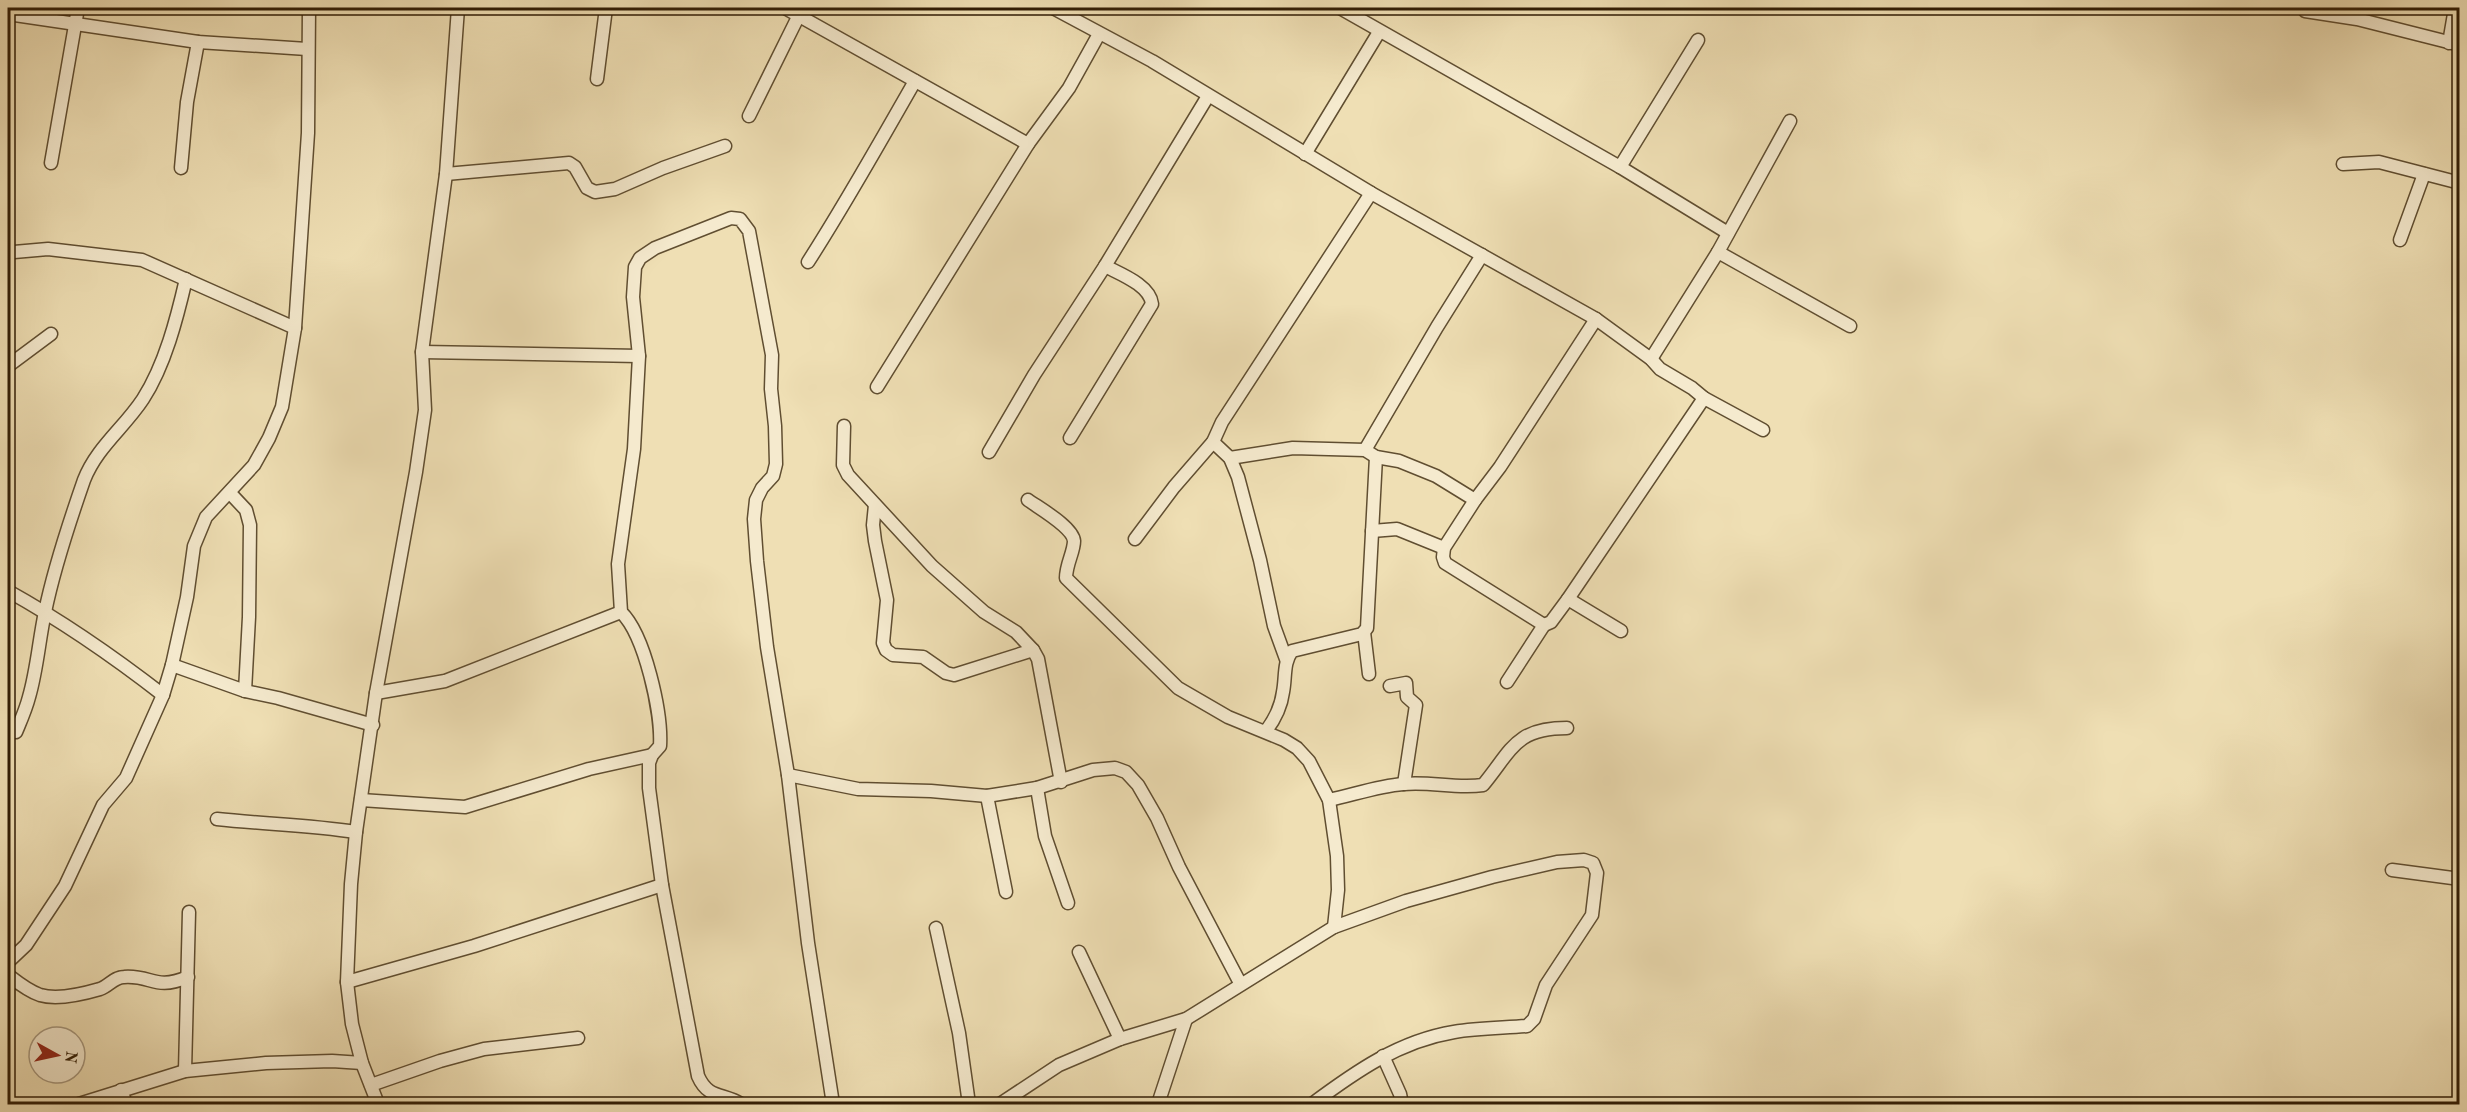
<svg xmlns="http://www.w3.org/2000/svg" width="2467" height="1112" font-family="'Old Standard TT',serif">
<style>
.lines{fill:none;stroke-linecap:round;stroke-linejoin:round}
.street-casing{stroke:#604e31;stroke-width:15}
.street{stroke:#f5eace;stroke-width:12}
</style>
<rect width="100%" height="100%" fill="#efdfb4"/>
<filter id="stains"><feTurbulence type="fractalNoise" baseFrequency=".00333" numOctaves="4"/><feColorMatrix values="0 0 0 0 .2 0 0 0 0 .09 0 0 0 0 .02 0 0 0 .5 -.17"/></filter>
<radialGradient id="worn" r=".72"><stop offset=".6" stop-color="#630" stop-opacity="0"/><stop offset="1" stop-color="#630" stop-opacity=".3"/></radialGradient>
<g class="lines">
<g class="street-casing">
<g id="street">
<polyline points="785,8 1028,144"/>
<polyline points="1053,8 1152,61 1371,193 1596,319 1651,359 1660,369 1692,388 1704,398 1568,599 1551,622 1544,625 1445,563 1443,557 1444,548 1475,500 1436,476 1399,461 1376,457 1365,450 1293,448 1230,458"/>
<polyline points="1340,8 1620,167 1728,233"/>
<polyline points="2305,11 2357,19 2460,45"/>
<polyline points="8,14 198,42 307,49"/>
<polyline points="2449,43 2455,8"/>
<polyline points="597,79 606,8"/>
<polyline points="749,116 799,15"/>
<polyline points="1305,154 1379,32"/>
<polyline points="51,163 78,8"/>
<polyline points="2343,164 2379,162 2460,183"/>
<polyline points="1620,167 1698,40"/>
<polyline points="181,168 187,102 198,42"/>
<polyline points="446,174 569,163 575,167 587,188 595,192 615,189 663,168 725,146"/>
<polyline points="2400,240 2424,174"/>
<polyline points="14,252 48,249 142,260 295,328"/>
<polyline points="1718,252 1850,326"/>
<path d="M808,262C846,203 880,142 915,81"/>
<polyline points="422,352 639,356"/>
<polyline points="1651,359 1718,252 1790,121"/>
<polyline points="8,366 51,334"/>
<polyline points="877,387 1028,144 1069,88 1099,34"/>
<polyline points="1704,398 1763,430"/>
<polyline points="844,426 843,465 848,475 932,566 984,612 1016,632 1033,650 1038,659 1061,782"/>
<path d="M1070,438L1152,304C1150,285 1120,274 1105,266"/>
<polyline points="1365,450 1437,327 1482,255"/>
<polyline points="989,452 1034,375 1105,266 1208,96"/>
<polyline points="230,493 246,510 250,525 249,617 245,691"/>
<path d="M1028,500C1039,508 1073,527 1074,541C1074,552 1066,564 1066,578L1178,688L1228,717L1284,740L1297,748L1309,761L1329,800L1337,856L1338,890L1334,927"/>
<polyline points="1475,500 1500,467 1596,319"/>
<polyline points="875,505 873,525 875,541 887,600 883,643 886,650 893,655 923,657 946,673 954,675 1033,650"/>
<polyline points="1372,531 1397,529 1444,548"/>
<polyline points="1135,539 1174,487 1213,442"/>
<path d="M8,591C62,621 114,657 163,695"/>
<polyline points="1568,599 1621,631"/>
<polyline points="1364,632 1369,674"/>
<polyline points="1286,659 1274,626 1260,560 1238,477 1230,458 1213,442 1222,422 1371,193"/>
<polyline points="172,665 245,691 278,698 373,725"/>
<polyline points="1507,682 1544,625"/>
<polyline points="1390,686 1406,683 1407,697 1416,705 1404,784"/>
<polyline points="376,693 445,681 621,612"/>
<path d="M1266,731C1275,719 1281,708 1283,692C1286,677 1283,663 1292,651L1362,634L1367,628L1376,457"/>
<path d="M16,732C21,720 26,709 29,697C37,670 39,640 45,612C54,568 69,523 84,480C97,447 124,428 143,399C165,365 177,318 186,279"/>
<polyline points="788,775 858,789 931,791 987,796 1037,788 1093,770 1115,768 1126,772 1138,785 1157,818 1179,867 1240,983"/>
<polyline points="1037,788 1045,836 1068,903"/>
<polyline points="987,796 1006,892"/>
<polyline points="361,800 465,807 589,769 652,755"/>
<path d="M1329,800C1353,795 1378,786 1403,784C1430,781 1456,789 1483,785C1512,750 1515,728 1567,728"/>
<path d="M217,819C263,824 310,825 356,832"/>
<polyline points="2392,870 2460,879"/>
<polyline points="936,928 959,1033 969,1104"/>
<polyline points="1079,952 1120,1039"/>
<polyline points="8,962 26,945 65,886 103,805 126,778 163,695 172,665 187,597 194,546 206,517 254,465 269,438 282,407 295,328 308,133 309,8"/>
<path d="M8,975C17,982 28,991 40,995C57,1000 83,994 100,989C109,986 114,977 124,977C153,975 154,991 188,977"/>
<polyline points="347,982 474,946 662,885"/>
<polyline points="1383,1056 1400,1094 1402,1104"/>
<polyline points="185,1071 189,912"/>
<polyline points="371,1085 440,1061 484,1049 578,1038"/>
<polyline points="121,1090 126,1104"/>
<polyline points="79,1104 185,1071 266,1063 332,1061 362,1063"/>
<polyline points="378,1104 362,1063 352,1024 347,982 351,884 356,832 376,693 416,472 425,410 422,352 446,174 458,8"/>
<path d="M741,1104C723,1093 708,1099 698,1076L662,885L649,788V763L652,755L660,746C662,713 645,635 621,612L618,564L634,449L639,356L633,297L635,267L640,258L655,248L731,218L740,219L749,231L772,355L771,389L775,426L776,464L773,476L762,488L756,500L754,519L757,561L767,647L788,775L808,943L833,1104"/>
<path d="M1000,1104L1059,1065L1120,1039L1186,1019L1334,927L1406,901L1492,877L1557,862L1584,860L1593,863L1597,873L1592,915L1546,985L1534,1019L1527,1026C1503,1028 1478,1028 1454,1032C1399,1041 1355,1072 1312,1104"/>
<polyline points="1158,1104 1186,1019"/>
</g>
</g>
<use href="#street" class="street"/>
</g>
<rect width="2467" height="1112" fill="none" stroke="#efdfb4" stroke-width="30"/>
<rect x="9" y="9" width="2449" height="1094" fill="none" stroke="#311d05" stroke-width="3"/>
<rect x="15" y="15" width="2437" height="1082" fill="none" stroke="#311d05" stroke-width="1.5"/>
<g transform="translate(57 1055) rotate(98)"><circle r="28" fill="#f5eace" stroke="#a7987e" stroke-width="1.5"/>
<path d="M0-4.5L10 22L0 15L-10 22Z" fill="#8f2418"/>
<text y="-9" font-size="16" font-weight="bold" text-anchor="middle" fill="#311d05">N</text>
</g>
<rect width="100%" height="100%" filter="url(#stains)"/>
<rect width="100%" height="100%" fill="url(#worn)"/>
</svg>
